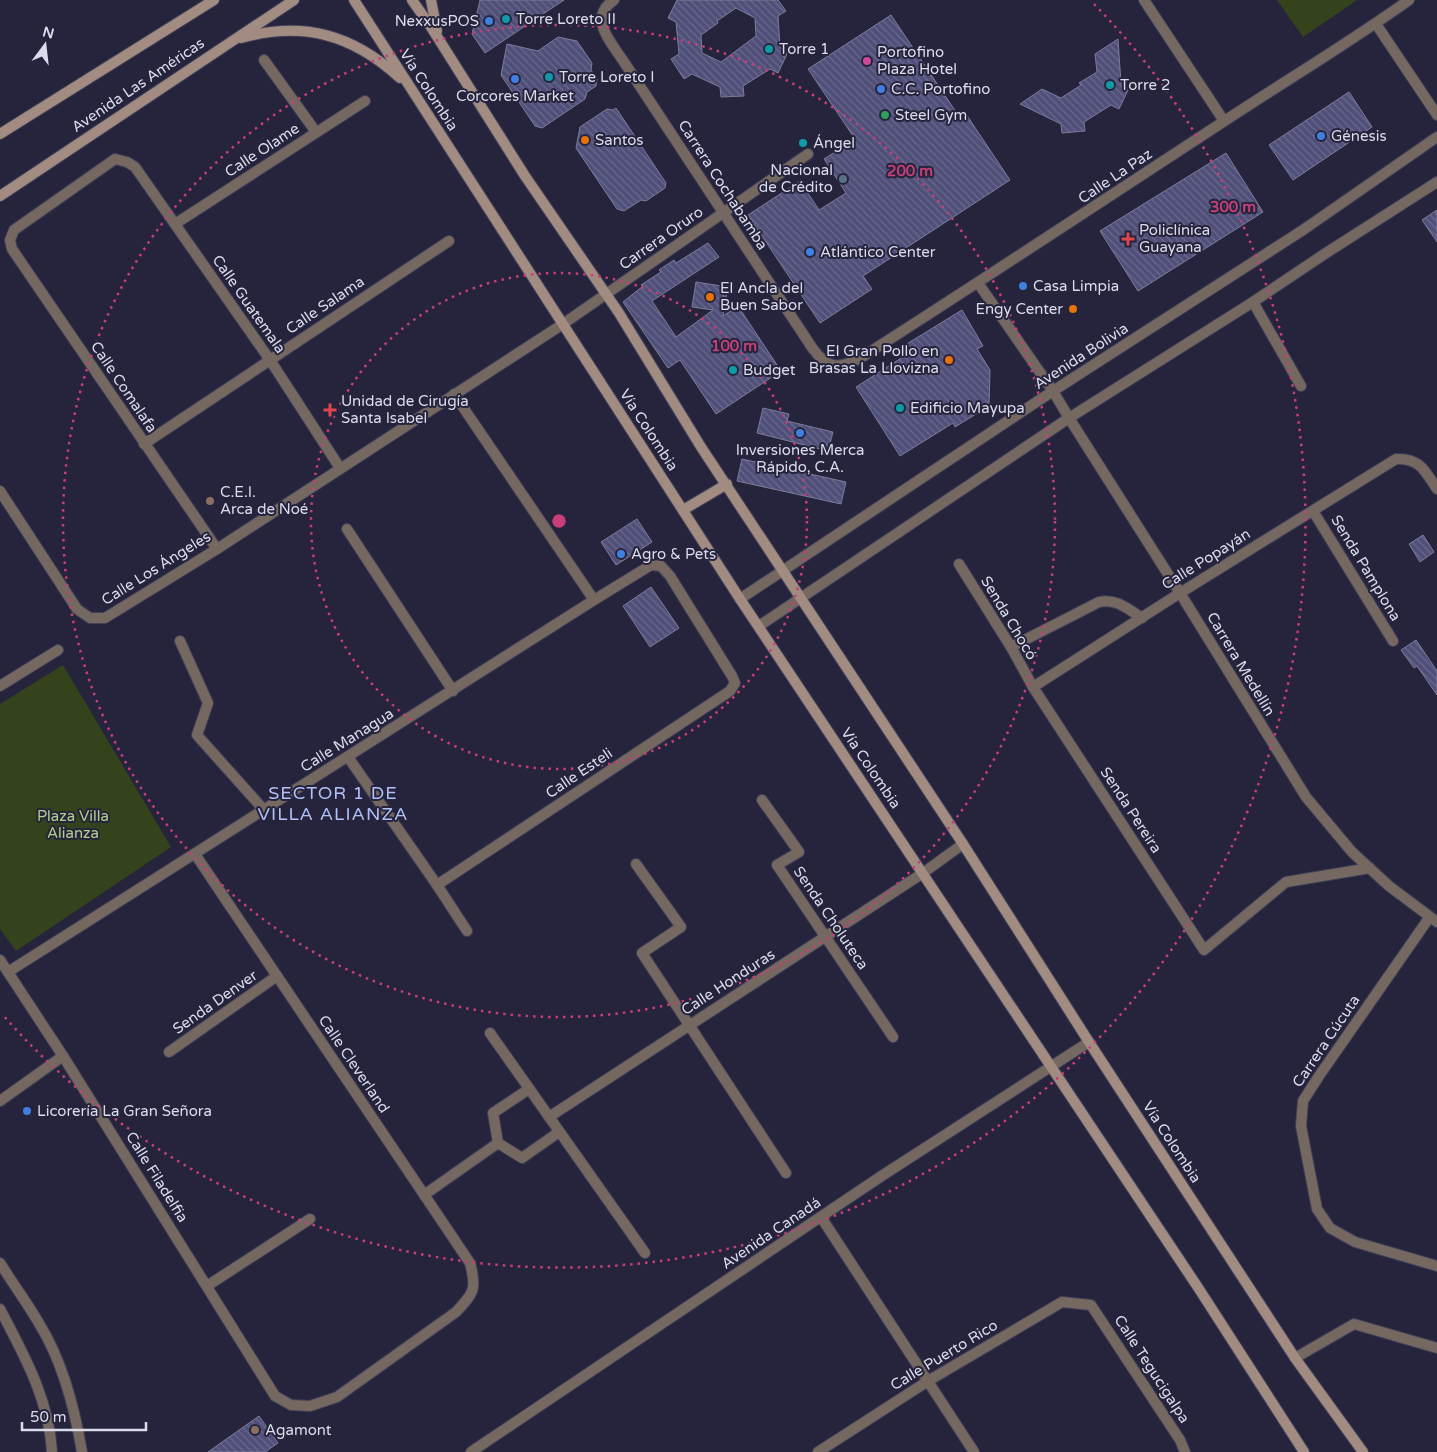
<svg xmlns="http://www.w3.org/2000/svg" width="1437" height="1452" font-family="'Varela Round',sans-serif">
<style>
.green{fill:#35431c}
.building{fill:url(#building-back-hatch);stroke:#7c7c9a;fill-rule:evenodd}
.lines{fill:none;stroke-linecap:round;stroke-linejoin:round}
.street-casing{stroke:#424158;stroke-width:12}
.secondary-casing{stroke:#424158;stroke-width:12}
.street{stroke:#756861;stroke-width:10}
.secondary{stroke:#a28c82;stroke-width:10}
.ring{fill:none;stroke:#c73f78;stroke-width:2.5;stroke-dasharray:2.5 5}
.culture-dot{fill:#0f9aa8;stroke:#25243c;stroke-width:2}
.shop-dot{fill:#3f7fe0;stroke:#25243c;stroke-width:2}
.hotel-dot{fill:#d1479c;stroke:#25243c;stroke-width:2}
.leisure-dot{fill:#2e9e5b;stroke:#25243c;stroke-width:2}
.food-dot{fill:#e8710a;stroke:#25243c;stroke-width:2}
.service-dot{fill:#5c6f8a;stroke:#25243c;stroke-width:2}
.health-dot{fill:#e0444e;stroke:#25243c;stroke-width:2}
.education-dot{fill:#8d6e63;stroke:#25243c;stroke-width:2}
.labels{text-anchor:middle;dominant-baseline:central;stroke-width:4;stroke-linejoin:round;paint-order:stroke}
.poi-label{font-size:15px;fill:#dbdbec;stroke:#25243c;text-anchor:start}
.street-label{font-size:15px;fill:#dbdbec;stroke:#25243c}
.park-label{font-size:15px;fill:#b3cf89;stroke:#25243c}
.quarter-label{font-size:18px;letter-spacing:1px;fill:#b1c0f7;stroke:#25243c}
.centre{fill:#c73f78;stroke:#25243c;stroke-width:2.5}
.ring-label{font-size:15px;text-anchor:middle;font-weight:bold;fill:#c73f78;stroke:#25243c;stroke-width:4;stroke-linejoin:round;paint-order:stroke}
</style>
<defs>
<pattern id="building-back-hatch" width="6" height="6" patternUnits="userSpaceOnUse" patternTransform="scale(1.25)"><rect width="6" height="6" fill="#504f79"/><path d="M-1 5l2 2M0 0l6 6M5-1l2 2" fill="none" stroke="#69688c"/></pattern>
</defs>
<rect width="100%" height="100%" fill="#25243c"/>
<g class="green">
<polygon points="1277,0 1357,0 1303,37"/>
<polygon points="63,665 171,847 16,951 0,929 0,704"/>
</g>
<g class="building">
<polygon points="480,0 564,0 485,53 472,34"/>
<path d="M677,0H778L786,11L778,16L780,48L788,52L778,73L770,69L743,86L744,96L721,97L720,87L692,74L684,79L671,59L679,54L676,22L668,18ZM736,8L755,18L756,36L721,62L702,53L701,35L718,23L717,21Z"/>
<polygon points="891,15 960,118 966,114 1010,180 863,276 872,289 820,323 748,215 800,181 819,210 846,193 824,159 855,139 808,69"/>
<polygon points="558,37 577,41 592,63 591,70 597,79 596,86 587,92 585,99 542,128 535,126 501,75 507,44 538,51"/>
<polygon points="1118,39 1121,84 1129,88 1119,109 1111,105 1084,122 1085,131 1062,133 1061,124 1020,104 1042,89 1061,98 1081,85 1079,83 1097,72 1095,54"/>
<polygon points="1349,92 1372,127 1293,180 1269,145"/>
<polygon points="616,108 666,183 665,188 646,201 641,200 624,211 617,209 576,148 580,127 607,109 613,110"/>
<polygon points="1226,153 1263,212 1138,291 1100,231"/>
<polygon points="1437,210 1437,242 1422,220"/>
<polygon points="708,243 719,257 652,301 676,337 713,310 692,307 696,282 728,287 723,316 738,306 781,371 716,414 680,360 668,368 623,302 643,286 641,285 661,272 659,270 674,260 676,263"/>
<polygon points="962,310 983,346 977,349 990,370 989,406 955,427 953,423 900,456 856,387 909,353 905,345"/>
<polygon points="763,408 789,414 787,421 833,432 828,451 757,433"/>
<polygon points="742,459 846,482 841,504 737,481"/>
<polygon points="637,519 652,542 616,565 601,542"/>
<polygon points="1423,535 1434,552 1420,562 1409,544"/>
<polygon points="651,587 679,628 650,647 623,606"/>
<polygon points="1416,640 1437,671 1437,695 1417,666 1414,668 1401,650"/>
<polygon points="259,1416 278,1443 265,1452 208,1452"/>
</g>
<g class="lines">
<g class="street-casing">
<g id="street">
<path d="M614,0C587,18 611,42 624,62L813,349C828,369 838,369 859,359C981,281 1102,201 1223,122C1285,81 1349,43 1409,0"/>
<polyline points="1144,0 1224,121"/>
<polyline points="1376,24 1437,115"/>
<polyline points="264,60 316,132"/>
<polyline points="175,224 365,101"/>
<polyline points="978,283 1053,391 1069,418 1180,593 1306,797 1352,852 1389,886 1437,922"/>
<polyline points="1253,302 1301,386"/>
<polyline points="454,394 594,600"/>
<polyline points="144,444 449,241"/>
<polyline points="0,491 77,609 90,618 105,618 217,549 563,324 808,154"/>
<polyline points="1313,511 1393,641"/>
<polyline points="347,529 453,691"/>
<polyline points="217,549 12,249 10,240 14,230 115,159 127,162 135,167 270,360 340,468"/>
<polyline points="959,564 1011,647 1033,687 1204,950 1286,882 1370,868"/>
<polyline points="740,599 1053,391 1303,230 1437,137"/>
<polyline points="759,626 1069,418 1253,302 1323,255 1437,182"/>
<polyline points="180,641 208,703 197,735 264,810"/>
<path d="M1011,647L1099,602C1116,598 1128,609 1142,618"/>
<polyline points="0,686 58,650"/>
<path d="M1033,687L1180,593L1396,459C1420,458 1425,471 1437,489"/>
<polyline points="348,757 437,885 467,931"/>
<polyline points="762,800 799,852 777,865 893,1037"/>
<polyline points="636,864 681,927 642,953 786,1173"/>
<polyline points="1429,918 1319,1076 1303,1101 1301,1126 1317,1209 1330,1228 1355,1242 1437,1266"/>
<path d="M0,960L63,1056L275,1396L291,1405L310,1406L337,1397L456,1312C474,1293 477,1289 470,1263L195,854"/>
<polyline points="8,972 594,600 651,565 661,566 670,576 732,676 735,683 730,691 437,885"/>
<polyline points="490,1033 645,1253"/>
<polyline points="169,1052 277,976"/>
<polyline points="529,1089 493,1113 498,1143 522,1158 559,1132"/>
<polyline points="0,1101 63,1056"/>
<polyline points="549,1117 923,873 963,844"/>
<polyline points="424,1195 498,1143"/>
<polyline points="821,1217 974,1452"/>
<path d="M0,1263C13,1284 28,1304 40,1325C62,1361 75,1410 82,1452"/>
<polyline points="207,1286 310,1219"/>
<path d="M0,1309C24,1355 49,1399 52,1452"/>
<polyline points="1295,1358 1354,1324 1437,1348"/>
<polyline points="471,1452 880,1177 1089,1042"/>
<polyline points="818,1452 928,1381 1062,1302 1091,1305 1180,1440 1185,1452"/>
</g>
</g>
<g class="secondary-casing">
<g id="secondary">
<polyline points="354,0 740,599 1199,1289 1304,1452"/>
<polyline points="412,0 431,27 525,176 619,313 701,447 963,844 1089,1042 1295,1358 1363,1452"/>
<polyline points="431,0 437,31"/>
<path d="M241,38C303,21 352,34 400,78"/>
<polyline points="0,134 214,0"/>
<polyline points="0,196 294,0"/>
<polyline points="683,510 727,484"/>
</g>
</g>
<use href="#street" class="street"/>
<use href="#secondary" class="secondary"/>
</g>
<g class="ring">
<circle cx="559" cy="521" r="248"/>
<circle cx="559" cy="521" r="496"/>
<path d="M1094 4A744 744 0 1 1 2 1014"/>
</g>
<g class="culture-dot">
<circle cx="506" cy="19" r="5"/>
<circle cx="769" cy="49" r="5"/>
<circle cx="549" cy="77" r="5"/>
<circle cx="1110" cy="85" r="5"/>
<circle cx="803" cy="143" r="5"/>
<circle cx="733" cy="370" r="5"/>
<circle cx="900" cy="408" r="5"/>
</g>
<g class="shop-dot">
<circle cx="489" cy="21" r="5"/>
<circle cx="515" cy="79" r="5"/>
<circle cx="881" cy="89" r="5"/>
<circle cx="1321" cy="136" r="5"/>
<circle cx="810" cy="252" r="5"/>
<circle cx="1023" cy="286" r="5"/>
<circle cx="800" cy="433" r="5"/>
<circle cx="621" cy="554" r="5"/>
<circle cx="27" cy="1111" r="5"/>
</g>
<circle class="hotel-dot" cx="867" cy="61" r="5"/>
<circle class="leisure-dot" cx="885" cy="115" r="5"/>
<g class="food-dot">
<circle cx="585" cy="140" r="5"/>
<circle cx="710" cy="297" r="5"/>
<circle cx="1073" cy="309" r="5"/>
<circle cx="949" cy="360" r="5"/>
</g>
<circle class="service-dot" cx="843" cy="179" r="5"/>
<g class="health-dot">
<path d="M1125.5 231.5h5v5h5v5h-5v5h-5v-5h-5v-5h5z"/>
<path d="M327.5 402.5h5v5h5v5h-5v5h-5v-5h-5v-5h5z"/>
</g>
<g class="education-dot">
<circle cx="210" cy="501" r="5"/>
<circle cx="255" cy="1430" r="5"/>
</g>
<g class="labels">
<g class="poi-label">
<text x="516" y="19">Torre Loreto II</text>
<text x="479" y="21" text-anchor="end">NexxusPOS</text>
<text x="779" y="49">Torre 1</text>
<text x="877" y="52">Portofino<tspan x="877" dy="17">Plaza Hotel</tspan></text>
<text x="559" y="77">Torre Loreto I</text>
<text x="1120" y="85">Torre 2</text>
<text x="891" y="89">C.C. Portofino</text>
<text x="515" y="96" text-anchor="middle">Corcores Market</text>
<text x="895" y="115">Steel Gym</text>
<text x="1331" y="136">Génesis</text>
<text x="595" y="140">Santos</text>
<text x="813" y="143">Ángel</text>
<text x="833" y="170" text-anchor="end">Nacional<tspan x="833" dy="17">de Crédito</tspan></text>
<text x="1139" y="230">Policlínica<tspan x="1139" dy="17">Guayana</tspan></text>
<text x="820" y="252">Atlántico Center</text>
<text x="1033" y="286">Casa Limpia</text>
<text x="720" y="288">El Ancla del<tspan x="720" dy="17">Buen Sabor</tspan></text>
<text x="1063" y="309" text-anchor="end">Engy Center</text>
<text x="939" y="351" text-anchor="end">El Gran Pollo en<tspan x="939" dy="17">Brasas La Llovizna</tspan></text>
<text x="743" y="370">Budget</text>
<text x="341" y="401">Unidad de Cirugía<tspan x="341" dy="17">Santa Isabel</tspan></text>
<text x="910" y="408">Edificio Mayupa</text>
<text x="800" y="450" text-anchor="middle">Inversiones Merca<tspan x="800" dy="17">Rápido, C.A.</tspan></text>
<text x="220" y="492">C.E.I.<tspan x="220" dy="17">Arca de Noé</tspan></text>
<text x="631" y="554">Agro &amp; Pets</text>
<text x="37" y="1111">Licorería La Gran Señora</text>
<text x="265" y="1430">Agamont</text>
</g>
<g class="street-label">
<text transform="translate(138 85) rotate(-34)">Avenida Las Américas</text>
<text transform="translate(429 90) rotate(57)">Vía Colombia</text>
<text transform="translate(262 150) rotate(-33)">Calle Olame</text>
<text transform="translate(1115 176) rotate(-34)">Calle La Paz</text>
<text transform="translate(723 185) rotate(57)">Carrera Cochabamba</text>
<text transform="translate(661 238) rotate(-35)">Carrera Oruro</text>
<text transform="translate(249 304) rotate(55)">Calle Guatemala</text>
<text transform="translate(325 305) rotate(-34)">Calle Salama</text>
<text transform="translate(1081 356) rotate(-33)">Avenida Bolivia</text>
<text transform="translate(124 387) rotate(56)">Calle Comalafa</text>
<text transform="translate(649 430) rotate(57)">Vía Colombia</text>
<text transform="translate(1206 559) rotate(-32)">Calle Popayán</text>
<text transform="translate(156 568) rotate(-32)">Calle Los Ángeles</text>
<text transform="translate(1366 568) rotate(59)">Senda Pamplona</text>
<text transform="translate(1009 618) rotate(59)">Senda Chocó</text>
<text transform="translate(1241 664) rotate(59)">Carrera Medellín</text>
<text transform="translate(347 740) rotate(-32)">Calle Managua</text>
<text transform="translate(871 768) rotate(56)">Vía Colombia</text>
<text transform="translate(579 773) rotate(-34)">Calle Esteli</text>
<text transform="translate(1131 810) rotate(57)">Senda Pereira</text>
<text transform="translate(831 918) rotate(56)">Senda Choluteca</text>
<text transform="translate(728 982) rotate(-33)">Calle Honduras</text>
<text transform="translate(215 1002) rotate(-35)">Senda Denver</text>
<text transform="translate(1326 1041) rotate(-56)">Carrera Cúcuta</text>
<text transform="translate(354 1064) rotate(56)">Calle Cleverland</text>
<text transform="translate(1172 1142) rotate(57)">Vía Colombia</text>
<text transform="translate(157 1177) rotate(58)">Calle Filadelfia</text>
<text transform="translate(771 1233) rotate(-34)">Avenida Canadá</text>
<text transform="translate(944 1355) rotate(-31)">Calle Puerto Rico</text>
<text transform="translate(1152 1369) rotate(57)">Calle Tegucigalpa</text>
</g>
<g class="park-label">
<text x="73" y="816">Plaza Villa<tspan x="73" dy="17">Alianza</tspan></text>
</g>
<g class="quarter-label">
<text x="333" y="793">SECTOR 1 DE<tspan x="333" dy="21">VILLA ALIANZA</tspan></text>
</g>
</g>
<circle cx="559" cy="521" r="8" class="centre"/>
<g class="ring-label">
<text x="910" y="176">200 m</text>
<text x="1233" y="212">300 m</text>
<text x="734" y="351">100 m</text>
</g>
<g transform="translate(45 45) rotate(15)" stroke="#25243c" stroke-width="4" paint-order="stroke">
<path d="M0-4L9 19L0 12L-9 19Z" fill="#dbdbec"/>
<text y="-8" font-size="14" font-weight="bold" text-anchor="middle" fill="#dbdbec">N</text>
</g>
<path d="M22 1422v8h124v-8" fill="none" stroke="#dbdbec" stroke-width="2.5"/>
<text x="30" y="1422" font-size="15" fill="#dbdbec" stroke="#25243c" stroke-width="4" paint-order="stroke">50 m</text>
</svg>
